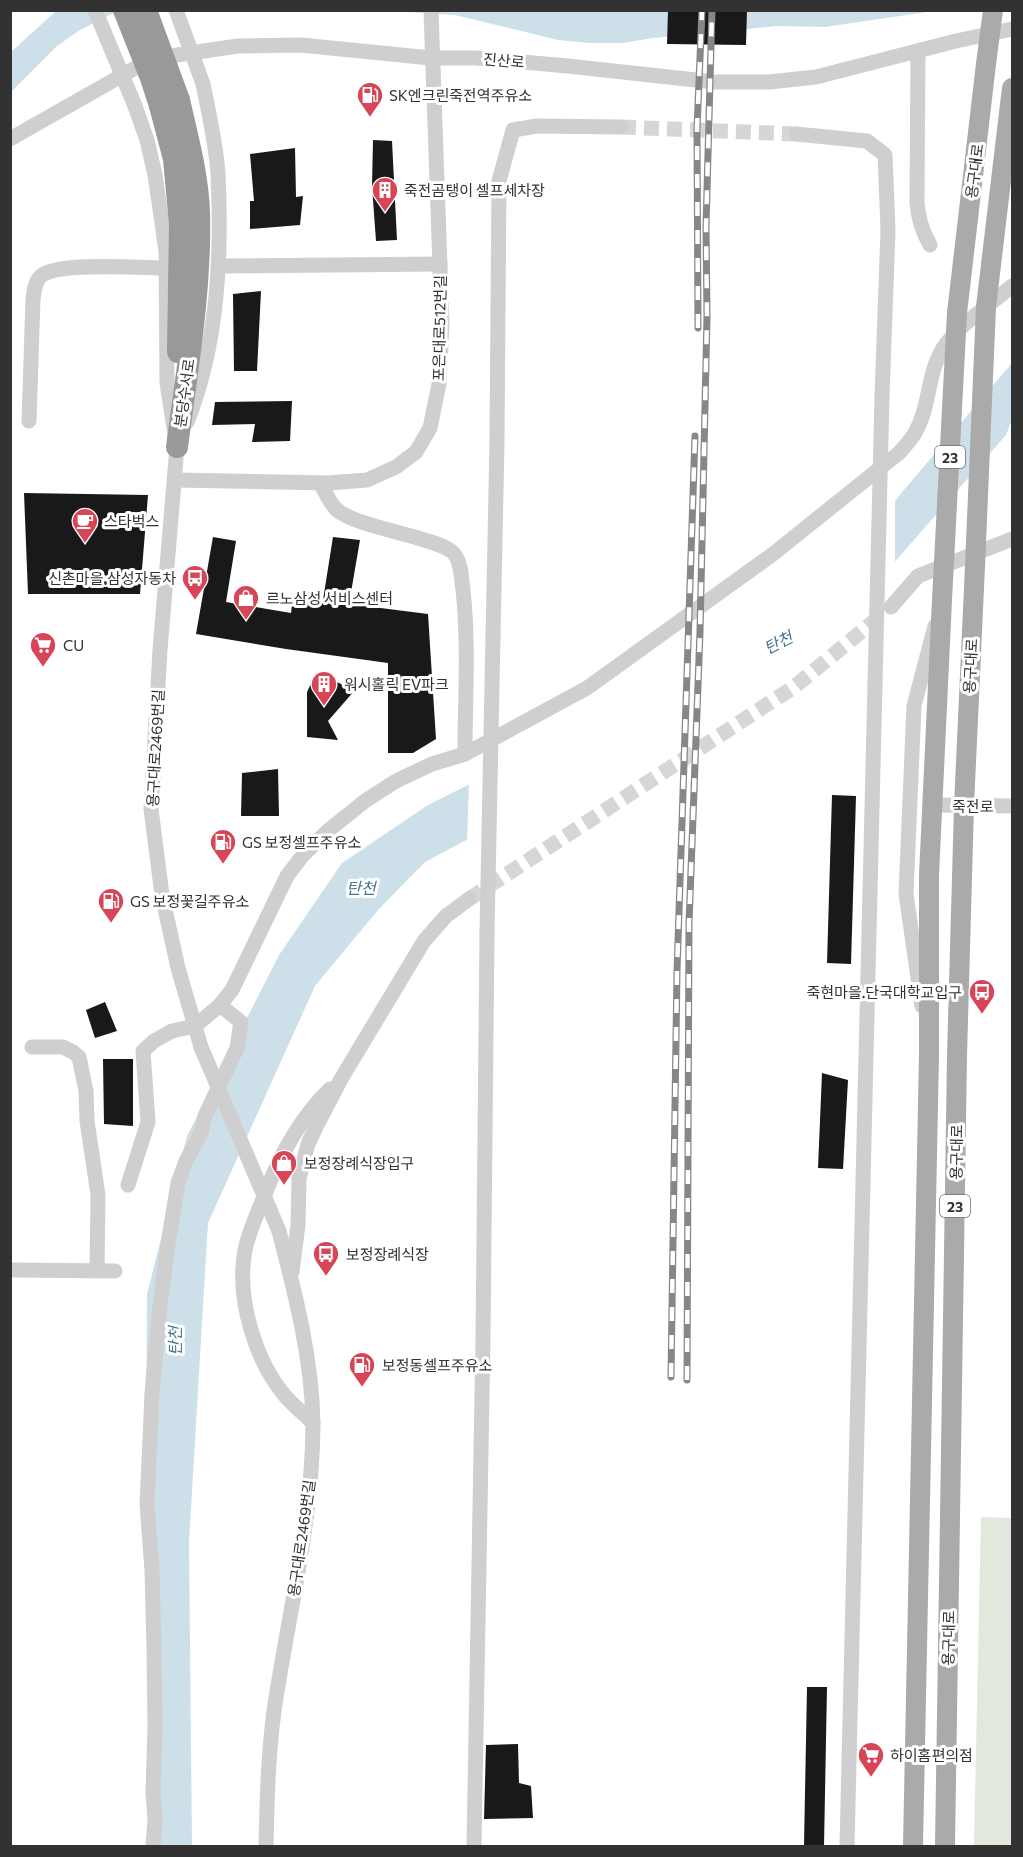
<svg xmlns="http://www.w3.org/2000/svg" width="1023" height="1857" font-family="Commissioner,'Noto Sans KR',sans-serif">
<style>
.green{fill:#e3e8dc}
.water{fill:#cde0e9}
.pier{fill:#fff}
.building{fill:#191919}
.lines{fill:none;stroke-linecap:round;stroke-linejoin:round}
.minor-tunnel{stroke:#d6d6d6;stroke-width:15;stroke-dasharray:15 8;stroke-linecap:butt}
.minor{stroke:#cfcfcf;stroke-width:15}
.major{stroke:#aaa;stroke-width:20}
.highway{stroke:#999;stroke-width:22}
.rail-casing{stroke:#878787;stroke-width:7}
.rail{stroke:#fff;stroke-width:4.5;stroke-dasharray:14;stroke-linecap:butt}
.minor-bridge{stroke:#cfcfcf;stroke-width:15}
.major-bridge{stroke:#aaa;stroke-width:20}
.highway-bridge{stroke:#999;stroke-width:22}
.labels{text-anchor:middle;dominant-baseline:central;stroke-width:6;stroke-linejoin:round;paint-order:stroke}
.shield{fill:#fff;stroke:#707070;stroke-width:1.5}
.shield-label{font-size:14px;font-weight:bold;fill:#323232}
.street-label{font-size:15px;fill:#323232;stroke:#fff}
.poi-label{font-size:15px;fill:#323232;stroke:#fff;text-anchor:start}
.water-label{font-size:16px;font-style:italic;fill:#45768f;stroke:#fff}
</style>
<rect width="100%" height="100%" fill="#fff"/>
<polygon class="green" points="981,1517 1012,1518 1012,1846 974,1846"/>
<g class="water">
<polygon points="56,11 118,11 80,30 57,46 11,92 11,52"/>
<polygon points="390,11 934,11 825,27 777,26 653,38 623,43 589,43 558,40 455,15"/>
<polygon points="1012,363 1012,420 1006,435 842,622 566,787 425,862 378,910 315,986 208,1223 189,1542 192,1846 152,1846 146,1433 147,1294 187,1136 279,955 342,863 428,805 804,617 903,491"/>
</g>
<polygon class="pier" points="895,497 895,567 844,624 567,790 467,843 469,782 802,615"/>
<g class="building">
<polygon points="668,10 747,10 746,45 667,44"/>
<polygon points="373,140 392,141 397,240 376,241 372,186"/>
<polygon points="295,148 296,197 303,196 300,225 250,229 250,201 254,201 250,154"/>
<polygon points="261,291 257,371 234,371 233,294"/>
<polygon points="292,401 290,441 252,442 255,424 212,425 215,402"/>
<polygon points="24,493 148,495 140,594 28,594"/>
<polygon points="213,537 236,541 226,602 291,613 293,596 323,600 333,537 360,540 349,604 428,614 436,739 413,753 388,753 388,663 286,649 196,634"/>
<polygon points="316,673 355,690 328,721 338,740 307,737 307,692"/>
<polygon points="278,769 279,816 241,816 242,773"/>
<polygon points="832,795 856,796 851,964 827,963"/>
<polygon points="105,1002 117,1031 95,1038 86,1010"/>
<polygon points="103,1059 133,1059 133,1126 104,1124"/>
<polygon points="822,1073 848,1080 843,1169 818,1168"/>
<polygon points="807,1687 827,1687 824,1846 804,1846"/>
<polygon points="518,1744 519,1783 531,1786 533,1818 484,1819 486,1745"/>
</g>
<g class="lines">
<g class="minor-tunnel">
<polyline points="621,127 796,134"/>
<polyline points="469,899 794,687 884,613"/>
</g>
<g class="minor">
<path d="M918,51L917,202C918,218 922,231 930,245"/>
<polyline points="135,106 147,140 155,175 166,251 167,383 177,447 160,650 151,809 162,895 178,968 201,1047"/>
<polyline points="796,134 867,141 885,155 888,230 882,397"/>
<polyline points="10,139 137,67 177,55 238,46 301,45 431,58 476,58 568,66 714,82 769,82 816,77 956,41 1012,29"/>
<polyline points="218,266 440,264"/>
<path d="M29,421L33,299C34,291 35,282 40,277C54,261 143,268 166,268"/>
<path d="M187,422C218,345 222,257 218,174C216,144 209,114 203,84"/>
<polyline points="175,480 328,483 367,480 396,467 416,452 430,428 439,384 442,324 431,10"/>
<path d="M320,483C325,491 330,504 337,510C360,529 445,538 455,555C462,565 461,578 463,590C469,645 465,700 465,754"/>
<polyline points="891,607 918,576 1012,539"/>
<polyline points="493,637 497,440 499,181 513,130 537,126 621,127"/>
<polyline points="933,805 1012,806"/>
<polyline points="922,1006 906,894 914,706 935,626"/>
<polyline points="32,1047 63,1047 73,1052 79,1057 86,1091 87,1121 98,1195 97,1271"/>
<path d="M128,1185L148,1122L143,1051L154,1041L172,1031L195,1026L219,1006L232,990L287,876L303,855L330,829L365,801L396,781L432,764L465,754L587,688L773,554L899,453C905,446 912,439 916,431C931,404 927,369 946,344C964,321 991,304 1012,286"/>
<polyline points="11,1270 115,1271"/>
<polyline points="292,1272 298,1225 299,1179 308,1144 317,1125 341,1079 424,941 446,916 469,899"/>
<path d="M313,1423C304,1414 294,1406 286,1397C255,1361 236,1298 245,1250C249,1231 258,1212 265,1194C280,1155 300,1118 330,1089"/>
<polyline points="153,1846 155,1820 153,1793 155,1728 154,1648 152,1570 147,1504 152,1393 160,1305 168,1244 178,1183 186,1161 201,1133 205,1116 237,1048 241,1022 220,1005"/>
<path d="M266,1846C267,1801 268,1756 274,1711C288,1615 313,1520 313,1423C312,1358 295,1293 279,1231"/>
<polyline points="474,1846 483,1339 487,931"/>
<polyline points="847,1846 875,684"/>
</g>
<g class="major">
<polyline points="986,307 1012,88"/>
<polyline points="957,313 986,64"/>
<polyline points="913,1846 929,1055 929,875 942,600"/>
<polyline points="945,1846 957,1056 964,806 975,566"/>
</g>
<g class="highway">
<polyline points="160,106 174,159 180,224 178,352"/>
<path d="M177,447C187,369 201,292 199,213C198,175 187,136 179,100"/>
</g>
<g class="rail-casing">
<g id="rail">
<polyline points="698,328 697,129 702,10"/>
<polyline points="671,1377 677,971 695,436"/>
<polyline points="687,1380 689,923 700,632 707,316 706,226 712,10"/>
</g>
</g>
<use href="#rail" class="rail"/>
<g class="minor-bridge">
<polyline points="95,10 135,106"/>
<polyline points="176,10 203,84"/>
<polyline points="875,684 882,397"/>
<polyline points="487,931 493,637"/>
<polyline points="201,1047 279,1231"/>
</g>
<g class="major-bridge">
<polyline points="986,64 993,10"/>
<polyline points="975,566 986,307"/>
<polyline points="942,600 957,313"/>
</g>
<g class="highway-bridge">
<polyline points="124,10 151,78 160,106"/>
<polyline points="146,10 179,100"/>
</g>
</g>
<defs>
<g id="fuel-pin" transform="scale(1.35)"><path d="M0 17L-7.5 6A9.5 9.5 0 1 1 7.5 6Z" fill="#d84557" stroke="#fff"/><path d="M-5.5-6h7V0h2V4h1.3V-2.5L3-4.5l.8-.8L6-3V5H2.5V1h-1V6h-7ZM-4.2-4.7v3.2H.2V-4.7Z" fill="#fff"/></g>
<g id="building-pin" transform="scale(1.35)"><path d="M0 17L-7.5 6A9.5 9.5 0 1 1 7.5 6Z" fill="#d84557" stroke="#fff"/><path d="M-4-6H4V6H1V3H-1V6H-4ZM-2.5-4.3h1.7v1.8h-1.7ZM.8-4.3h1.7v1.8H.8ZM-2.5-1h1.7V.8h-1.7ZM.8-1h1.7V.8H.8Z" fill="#fff"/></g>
<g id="cafe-pin" transform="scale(1.35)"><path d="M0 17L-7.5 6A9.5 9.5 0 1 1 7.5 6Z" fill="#d84557" stroke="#fff"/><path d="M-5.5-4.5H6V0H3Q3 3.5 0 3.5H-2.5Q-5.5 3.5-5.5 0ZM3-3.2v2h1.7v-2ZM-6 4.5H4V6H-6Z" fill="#fff"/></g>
<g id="bus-pin" transform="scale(1.35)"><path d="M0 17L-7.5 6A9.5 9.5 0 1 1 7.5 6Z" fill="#d84557" stroke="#fff"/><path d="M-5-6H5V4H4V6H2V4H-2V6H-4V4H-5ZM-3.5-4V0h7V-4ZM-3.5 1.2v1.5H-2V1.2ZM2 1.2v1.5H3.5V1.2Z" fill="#fff"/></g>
<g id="shop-pin" transform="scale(1.35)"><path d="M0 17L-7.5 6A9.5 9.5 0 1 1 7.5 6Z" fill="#d84557" stroke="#fff"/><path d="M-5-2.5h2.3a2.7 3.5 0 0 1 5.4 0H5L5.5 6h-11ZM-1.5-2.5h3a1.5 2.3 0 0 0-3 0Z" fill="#fff"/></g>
<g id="supermarket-pin" transform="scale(1.35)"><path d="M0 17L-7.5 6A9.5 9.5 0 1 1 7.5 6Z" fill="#d84557" stroke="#fff"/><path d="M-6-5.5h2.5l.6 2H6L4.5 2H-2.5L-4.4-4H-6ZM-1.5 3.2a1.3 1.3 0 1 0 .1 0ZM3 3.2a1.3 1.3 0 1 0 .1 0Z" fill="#fff"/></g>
</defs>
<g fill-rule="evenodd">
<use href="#fuel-pin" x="370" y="95"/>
<use href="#building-pin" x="385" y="190"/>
<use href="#cafe-pin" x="85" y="521"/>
<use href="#bus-pin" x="195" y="578"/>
<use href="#shop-pin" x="246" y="598"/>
<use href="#supermarket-pin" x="43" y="645"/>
<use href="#building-pin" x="324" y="684"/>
<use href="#fuel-pin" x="223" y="842"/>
<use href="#fuel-pin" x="111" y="901"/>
<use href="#bus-pin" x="982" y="992"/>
<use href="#shop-pin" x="284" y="1163"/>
<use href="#bus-pin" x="326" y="1254"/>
<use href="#fuel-pin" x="362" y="1365"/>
<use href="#supermarket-pin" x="871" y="1755"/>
</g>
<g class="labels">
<g class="shield">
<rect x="935" y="446" width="30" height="22" rx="4.5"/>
<rect x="940" y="1195" width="30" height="22" rx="4.5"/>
</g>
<g class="shield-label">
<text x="950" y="457">23</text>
<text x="955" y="1206">23</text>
</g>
<g class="street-label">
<text transform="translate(504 60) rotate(5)">진산로</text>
<text transform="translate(974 171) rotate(-83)">용구대로</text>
<text transform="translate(439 328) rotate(-89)">포은대로512번길</text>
<text transform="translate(184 393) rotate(-82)">분당수서로</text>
<text transform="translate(970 666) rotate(-87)">용구대로</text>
<text transform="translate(155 748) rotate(-87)">용구대로2469번길</text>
<text x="973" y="806">죽전로</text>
<text transform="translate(956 1152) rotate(-89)">용구대로</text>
<text transform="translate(301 1538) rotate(-82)">용구대로2469번길</text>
<text transform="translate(948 1638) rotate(-89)">용구대로</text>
</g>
<g class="poi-label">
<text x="389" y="95">SK엔크린죽전역주유소</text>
<text x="404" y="190">죽전곰탱이 셀프세차장</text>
<text x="104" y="521">스타벅스</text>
<text x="176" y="578" text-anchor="end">신촌마을.삼성자동차</text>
<text x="266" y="598">르노삼성 서비스센터</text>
<text x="63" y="645">CU</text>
<text x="344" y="684">워시홀릭 EV파크</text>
<text x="242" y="842">GS 보정셀프주유소</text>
<text x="130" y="901">GS 보정꽃길주유소</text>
<text x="962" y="992" text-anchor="end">죽현마을.단국대학교입구</text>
<text x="304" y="1163">보정장례식장입구</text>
<text x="346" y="1254">보정장례식장</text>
<text x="382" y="1365">보정동셀프주유소</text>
<text x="890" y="1755">하이홈편의점</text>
</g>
<g class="water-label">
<text transform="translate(778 642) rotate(-27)">탄천</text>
<text x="361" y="887">탄천</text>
<text transform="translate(174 1341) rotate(-90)">탄천</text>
</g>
</g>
<rect width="1023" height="1857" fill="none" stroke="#323232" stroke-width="24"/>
</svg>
